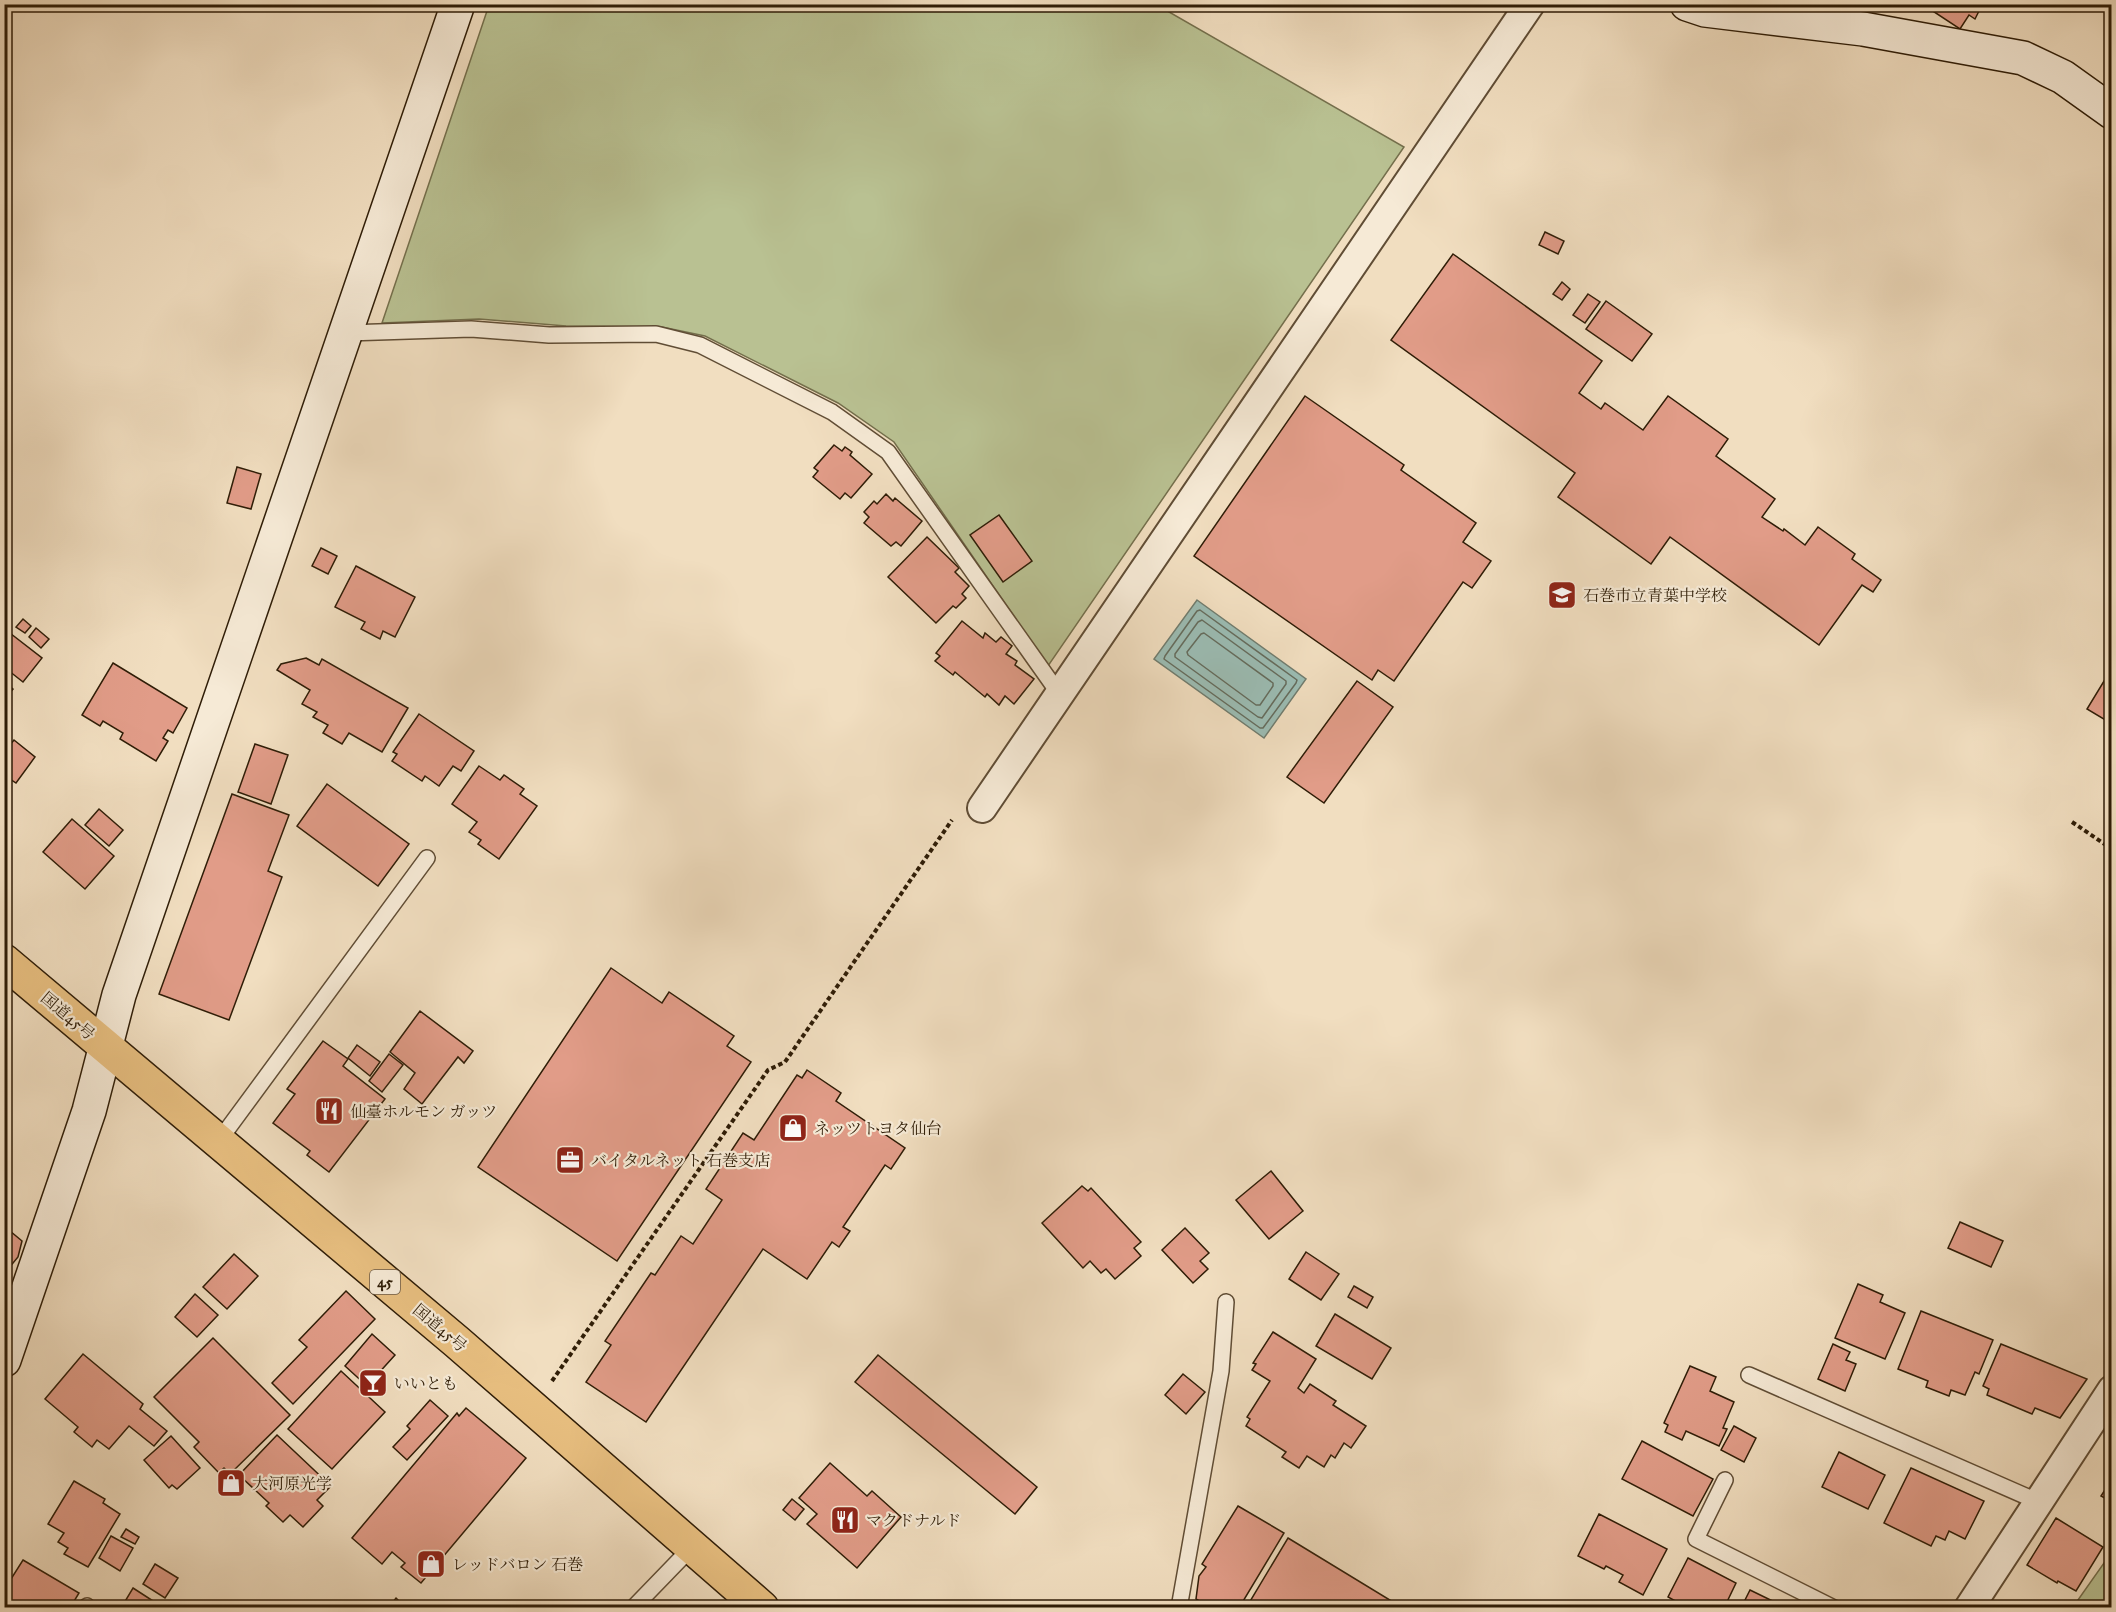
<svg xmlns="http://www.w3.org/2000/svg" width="2116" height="1612" font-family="'IM FELL Great Primer','Noto Serif JP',serif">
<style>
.green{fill:#b9c192;stroke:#746f4c;stroke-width:1.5}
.water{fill:#9bbcb3;stroke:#707c6e;stroke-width:1.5}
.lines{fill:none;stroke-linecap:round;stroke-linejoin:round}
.shore{stroke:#656c5d;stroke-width:1.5}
.building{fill:#e19c88;stroke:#2f1d07;stroke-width:1.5}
.lane-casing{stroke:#604d35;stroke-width:18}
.street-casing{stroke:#604d35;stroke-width:32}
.secondary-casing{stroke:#2f1d07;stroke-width:36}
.highway-casing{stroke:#2f1d07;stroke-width:36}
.path{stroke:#2f1d07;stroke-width:4;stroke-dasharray:4.5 3;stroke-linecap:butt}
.lane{stroke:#f6ead6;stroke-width:15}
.street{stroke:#f6ead6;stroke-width:28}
.secondary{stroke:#f6ead6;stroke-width:33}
.highway{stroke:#e8bf80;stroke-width:33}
.labels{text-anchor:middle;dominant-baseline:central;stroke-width:4.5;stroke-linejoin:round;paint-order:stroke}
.shield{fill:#f6ead6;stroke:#6b5a45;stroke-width:1.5}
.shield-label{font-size:15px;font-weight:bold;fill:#2f1d07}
.poi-label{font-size:16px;fill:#2f1d07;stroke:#f6ead6;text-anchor:start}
.street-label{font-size:16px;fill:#2f1d07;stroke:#f6ead6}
</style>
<rect width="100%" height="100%" fill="#f1dec0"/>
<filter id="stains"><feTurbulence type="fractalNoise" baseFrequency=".00333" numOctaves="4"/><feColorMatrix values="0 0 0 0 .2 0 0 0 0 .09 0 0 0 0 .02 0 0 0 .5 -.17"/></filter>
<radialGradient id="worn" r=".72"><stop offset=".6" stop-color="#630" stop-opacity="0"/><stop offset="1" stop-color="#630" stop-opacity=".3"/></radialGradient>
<g class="green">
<polygon points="489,5 1157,5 1404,147 1048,666 894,442 838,403 705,336 662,327 566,326 479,319 382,323"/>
<polygon points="2111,1553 2111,1607 2073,1607"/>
</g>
<polygon class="water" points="1197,600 1306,679 1264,738 1154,659"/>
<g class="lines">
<g class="shore">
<polygon points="1200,610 1297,680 1296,683 1263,728 1260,728 1164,659 1165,656 1197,611"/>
<polygon points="1202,620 1286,681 1286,684 1262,718 1258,717 1175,657 1175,654 1198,622"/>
<polygon points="1204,633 1273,683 1273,686 1260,705 1256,705 1188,655 1187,652 1201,634"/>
</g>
</g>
<g class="building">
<polygon points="1922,4 1981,4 1982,5 1975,19 1969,15 1960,29"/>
<polygon points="1545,232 1564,241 1558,254 1539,245"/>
<polygon points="1453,254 1602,361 1579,393 1601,409 1605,403 1643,430 1668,396 1728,439 1716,456 1775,499 1762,517 1783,531 1784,529 1805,545 1818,527 1855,554 1852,559 1881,580 1873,592 1862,585 1819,645 1670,537 1651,564 1558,497 1575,473 1391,340"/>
<polygon points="1562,282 1570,289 1562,300 1553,294"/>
<polygon points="1588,294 1600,302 1585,323 1573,315"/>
<polygon points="1606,301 1652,334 1632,361 1586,329"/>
<polygon points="1305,396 1404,465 1401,470 1476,523 1463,542 1491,561 1472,588 1463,582 1394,681 1378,670 1372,680 1194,556"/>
<polygon points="834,445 842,451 845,447 852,452 850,455 872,474 851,498 845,493 840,499 813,477 818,471 814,468"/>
<polygon points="237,467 261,474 251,509 227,503"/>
<polygon points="886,494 893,501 895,498 922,521 901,546 896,542 891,546 864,523 869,517 864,512 874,501 877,504"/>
<polygon points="999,515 1032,561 1003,582 970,535"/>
<polygon points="927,537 959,568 955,572 969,586 962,594 966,598 956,608 953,606 936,623 888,577"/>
<polygon points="321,548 337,556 328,574 312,566"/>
<polygon points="356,566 415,597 395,637 383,631 380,639 361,629 365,622 335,607"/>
<polygon points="23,619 31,626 25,633 16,627"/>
<polygon points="962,621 983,638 985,633 996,642 1001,637 1012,646 1006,654 1017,661 1015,665 1034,679 1014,704 1005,696 999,705 987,694 985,697 955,672 953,675 935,661 940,656 936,653"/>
<polygon points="36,628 49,639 41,648 29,637"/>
<polygon points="6,630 42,658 23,682 4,667 4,632"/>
<polygon points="306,658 319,665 322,659 408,708 382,752 349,733 342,744 323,733 328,725 313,717 317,712 302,704 310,690 277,670 281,664"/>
<polygon points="113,663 187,708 173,733 168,730 163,738 168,741 156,761 120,739 123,733 103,721 100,726 82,715"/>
<polygon points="2112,668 2112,724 2087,709"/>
<polygon points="4,671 11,676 6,683 13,689 4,700"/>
<polygon points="1357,681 1393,707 1324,803 1287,777"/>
<polygon points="419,714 474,751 461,771 453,766 439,786 425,776 422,781 392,761 397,754 393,752"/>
<polygon points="14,740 35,757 16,783 4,775 4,752"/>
<polygon points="255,744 288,755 271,804 238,792"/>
<polygon points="479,766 500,780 504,775 524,789 520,794 537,806 499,859 478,844 481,840 469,832 477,822 452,804"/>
<polygon points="327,784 409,844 378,886 297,826"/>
<polygon points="232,794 289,815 268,871 282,877 229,1020 159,994"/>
<polygon points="99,809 123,830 109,846 85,825"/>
<polygon points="72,819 114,856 85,889 43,852"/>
<polygon points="611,968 662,1003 669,992 734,1036 727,1046 751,1062 617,1261 478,1167"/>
<polygon points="420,1011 473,1051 464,1063 458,1057 422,1104 404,1089 415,1073 390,1052"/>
<polygon points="323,1041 348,1059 343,1066 385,1099 329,1172 307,1155 310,1151 273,1123 295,1094 287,1089"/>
<polygon points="357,1045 380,1062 370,1076 348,1058"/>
<polygon points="389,1054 403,1065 382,1092 369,1081"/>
<polygon points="807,1070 841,1093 836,1101 905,1148 891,1169 885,1165 843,1227 850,1231 839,1247 832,1242 807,1279 763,1249 646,1422 586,1382 611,1345 605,1341 651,1273 655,1275 681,1236 693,1244 722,1200 706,1189 743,1133 754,1140 797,1075 802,1078"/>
<polygon points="1271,1171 1303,1211 1269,1239 1236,1200"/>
<polygon points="1082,1186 1088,1191 1091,1188 1141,1242 1134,1248 1141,1256 1115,1279 1106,1269 1101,1273 1090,1261 1083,1268 1042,1223"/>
<polygon points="1960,1222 2003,1241 1991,1267 1948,1248"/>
<polygon points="4,1226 22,1241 18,1257 4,1274"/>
<polygon points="1185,1228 1209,1253 1200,1261 1208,1269 1193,1283 1162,1250"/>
<polygon points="1306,1252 1339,1274 1321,1300 1289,1279"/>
<polygon points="234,1254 258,1276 227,1309 203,1287"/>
<polygon points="1858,1284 1883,1295 1880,1302 1905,1313 1885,1359 1835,1338"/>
<polygon points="1354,1286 1373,1297 1367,1308 1348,1297"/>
<polygon points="346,1291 375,1319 293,1404 272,1383 307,1347 299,1340"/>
<polygon points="195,1294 218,1315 197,1337 175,1317"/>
<polygon points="1921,1311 1993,1340 1979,1374 1975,1372 1965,1395 1951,1390 1949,1396 1926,1387 1928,1381 1898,1369"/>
<polygon points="1335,1314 1391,1348 1372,1379 1316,1346"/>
<polygon points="1273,1332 1316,1359 1298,1388 1304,1393 1310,1384 1336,1401 1333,1405 1366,1426 1351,1448 1344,1443 1335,1458 1331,1455 1324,1467 1307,1456 1299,1468 1282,1457 1286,1452 1246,1426 1250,1419 1247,1417 1270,1381 1252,1370 1256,1364 1253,1363"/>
<polygon points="372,1334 395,1355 367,1386 345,1366"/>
<polygon points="213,1338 290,1415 230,1474 224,1468 219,1473 194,1447 199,1442 154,1397"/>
<polygon points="1833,1344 1850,1352 1846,1360 1856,1364 1845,1391 1818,1379"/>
<polygon points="2001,1344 2087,1379 2060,1418 2035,1408 2032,1414 1987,1395 1989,1389 1983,1386"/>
<polygon points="83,1354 143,1404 140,1409 167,1431 154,1446 129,1426 109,1449 97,1440 92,1447 74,1432 78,1427 45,1399"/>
<polygon points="878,1355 1037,1487 1015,1514 855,1382"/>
<polygon points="1690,1366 1716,1377 1710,1391 1734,1402 1723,1428 1727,1429 1719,1446 1686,1431 1682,1440 1665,1432 1668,1425 1664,1423"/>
<polygon points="341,1371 385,1412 332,1469 288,1429"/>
<polygon points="1183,1374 1205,1392 1186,1414 1165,1395"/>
<polygon points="430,1400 448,1416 407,1460 393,1447 410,1429 407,1426"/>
<polygon points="466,1408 526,1458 421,1583 401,1567 405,1563 392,1552 382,1564 352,1538 457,1413 459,1416"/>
<polygon points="1734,1426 1756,1438 1744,1462 1721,1450"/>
<polygon points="277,1435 331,1486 317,1500 323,1506 303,1527 290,1515 283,1522 266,1506 269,1503 239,1475"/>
<polygon points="171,1436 200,1468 177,1489 172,1485 169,1488 144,1460"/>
<polygon points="1642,1441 1713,1479 1693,1516 1622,1479"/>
<polygon points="1839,1452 1885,1475 1868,1509 1822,1487"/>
<polygon points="830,1463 867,1496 872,1491 901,1517 857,1568 807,1524 817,1514 799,1498"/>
<polygon points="1911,1468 1984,1501 1965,1539 1949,1531 1945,1540 1936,1536 1931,1546 1884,1523"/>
<polygon points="2112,1479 2112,1502 2101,1496"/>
<polygon points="74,1481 105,1499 103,1503 120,1514 88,1567 64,1554 68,1548 58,1542 64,1533 48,1524"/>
<polygon points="792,1499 804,1509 795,1520 783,1510"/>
<polygon points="1238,1506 1284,1533 1239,1608 1210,1608 1196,1599 1199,1576 1206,1567 1202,1564"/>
<polygon points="1599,1514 1667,1549 1643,1595 1619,1582 1623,1575 1606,1566 1604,1569 1578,1556"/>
<polygon points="2056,1518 2103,1547 2076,1591 2058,1581 2057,1583 2027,1565"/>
<polygon points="126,1529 139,1537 135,1544 121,1537"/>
<polygon points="111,1536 133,1548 120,1571 99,1558"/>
<polygon points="1288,1538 1403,1608 1246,1608"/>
<polygon points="1688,1558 1736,1583 1724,1608 1688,1608 1668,1597"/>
<polygon points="23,1560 79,1593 70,1608 18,1608 4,1599 4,1590"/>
<polygon points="155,1564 178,1578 165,1598 143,1584"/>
<polygon points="133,1588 164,1608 121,1608"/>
<polygon points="1750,1590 1787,1608 1741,1608"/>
<polygon points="396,1598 406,1608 388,1608"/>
</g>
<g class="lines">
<g class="lane-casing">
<g id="lane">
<polyline points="347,333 471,329 549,335 656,334 700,345 832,412 888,452 1060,695"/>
<polyline points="218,1142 427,858"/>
<polyline points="1749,1375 2039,1502"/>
<polyline points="1725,1480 1696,1539 1834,1608"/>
<polyline points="86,1608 87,1606"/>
<polyline points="633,1608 692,1547"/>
<polyline points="1179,1608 1221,1371 1226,1302"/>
</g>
</g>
<g class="street-casing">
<g id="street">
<polyline points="982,808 1530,4"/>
<polyline points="1969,1608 2112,1390"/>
</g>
</g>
<g class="secondary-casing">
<g id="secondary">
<polyline points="1687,4 1705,10 1863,29 2023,58 2063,77 2112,112"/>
<polyline points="4,1360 89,1111 119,995 458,4"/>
</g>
</g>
<g class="highway-casing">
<polyline id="highway" points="4,961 457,1342 762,1608"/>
</g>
<g class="path">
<polyline points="2072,822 2112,849"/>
<polyline points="552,1381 768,1070 785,1062 952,820"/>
</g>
<use href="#lane" class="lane"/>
<use href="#street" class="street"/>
<use href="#secondary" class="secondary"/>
<use href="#highway" class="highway"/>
</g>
<defs>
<g id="school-square" transform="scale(1.5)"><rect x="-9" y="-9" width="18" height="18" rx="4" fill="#8f2418" stroke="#f6ead6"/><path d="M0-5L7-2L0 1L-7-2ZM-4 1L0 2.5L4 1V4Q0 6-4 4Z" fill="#fff"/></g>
<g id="restaurant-square" transform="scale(1.5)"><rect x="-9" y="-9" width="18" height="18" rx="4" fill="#8f2418" stroke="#f6ead6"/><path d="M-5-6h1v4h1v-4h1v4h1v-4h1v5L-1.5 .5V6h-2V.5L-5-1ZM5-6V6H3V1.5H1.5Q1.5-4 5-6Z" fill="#fff"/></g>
<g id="shop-square" transform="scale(1.5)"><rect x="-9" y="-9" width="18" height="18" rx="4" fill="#8f2418" stroke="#f6ead6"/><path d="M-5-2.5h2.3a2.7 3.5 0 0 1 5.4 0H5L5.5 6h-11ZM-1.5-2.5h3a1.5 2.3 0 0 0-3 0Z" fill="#fff"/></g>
<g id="office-square" transform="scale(1.5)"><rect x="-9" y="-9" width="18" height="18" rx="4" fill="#8f2418" stroke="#f6ead6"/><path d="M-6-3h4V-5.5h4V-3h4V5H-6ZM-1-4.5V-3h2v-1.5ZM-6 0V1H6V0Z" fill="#fff"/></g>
<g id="bar-square" transform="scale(1.5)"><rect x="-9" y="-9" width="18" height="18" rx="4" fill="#8f2418" stroke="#f6ead6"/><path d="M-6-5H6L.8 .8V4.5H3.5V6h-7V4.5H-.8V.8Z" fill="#fff"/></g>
</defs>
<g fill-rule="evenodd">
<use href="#school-square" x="1562" y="595"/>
<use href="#restaurant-square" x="329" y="1111"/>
<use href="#shop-square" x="793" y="1128"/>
<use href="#office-square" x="570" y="1160"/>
<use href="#bar-square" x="373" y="1383"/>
<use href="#shop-square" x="231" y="1483"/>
<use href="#restaurant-square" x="845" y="1520"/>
<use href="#shop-square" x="431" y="1564"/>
</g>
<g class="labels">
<rect class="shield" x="370" y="1270" width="30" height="24" rx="4.5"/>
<g class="shield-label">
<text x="385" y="1282">45</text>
</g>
<g class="poi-label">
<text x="1583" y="595">石巻市立青葉中学校</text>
<text x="350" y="1111">仙臺ホルモン ガッツ</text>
<text x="814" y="1128">ネッツトヨタ仙台</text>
<text x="591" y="1160">バイタルネット 石巻支店</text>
<text x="394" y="1383">いいとも</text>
<text x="252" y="1483">大河原光学</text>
<text x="866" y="1520">マクドナルド</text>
<text x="452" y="1564">レッドバロン 石巻</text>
</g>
<g class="street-label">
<text transform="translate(68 1016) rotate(40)">国道45号</text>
<text transform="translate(440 1328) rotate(40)">国道45号</text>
</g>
</g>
<rect width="2116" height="1612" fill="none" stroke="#f1dec0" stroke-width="24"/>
<rect x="6" y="6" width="2104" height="1600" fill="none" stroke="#2f1d07" stroke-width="3"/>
<rect x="12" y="12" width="2092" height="1588" fill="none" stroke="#2f1d07" stroke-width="1.5"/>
<rect width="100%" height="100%" filter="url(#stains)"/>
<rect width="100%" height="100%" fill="url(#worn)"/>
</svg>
